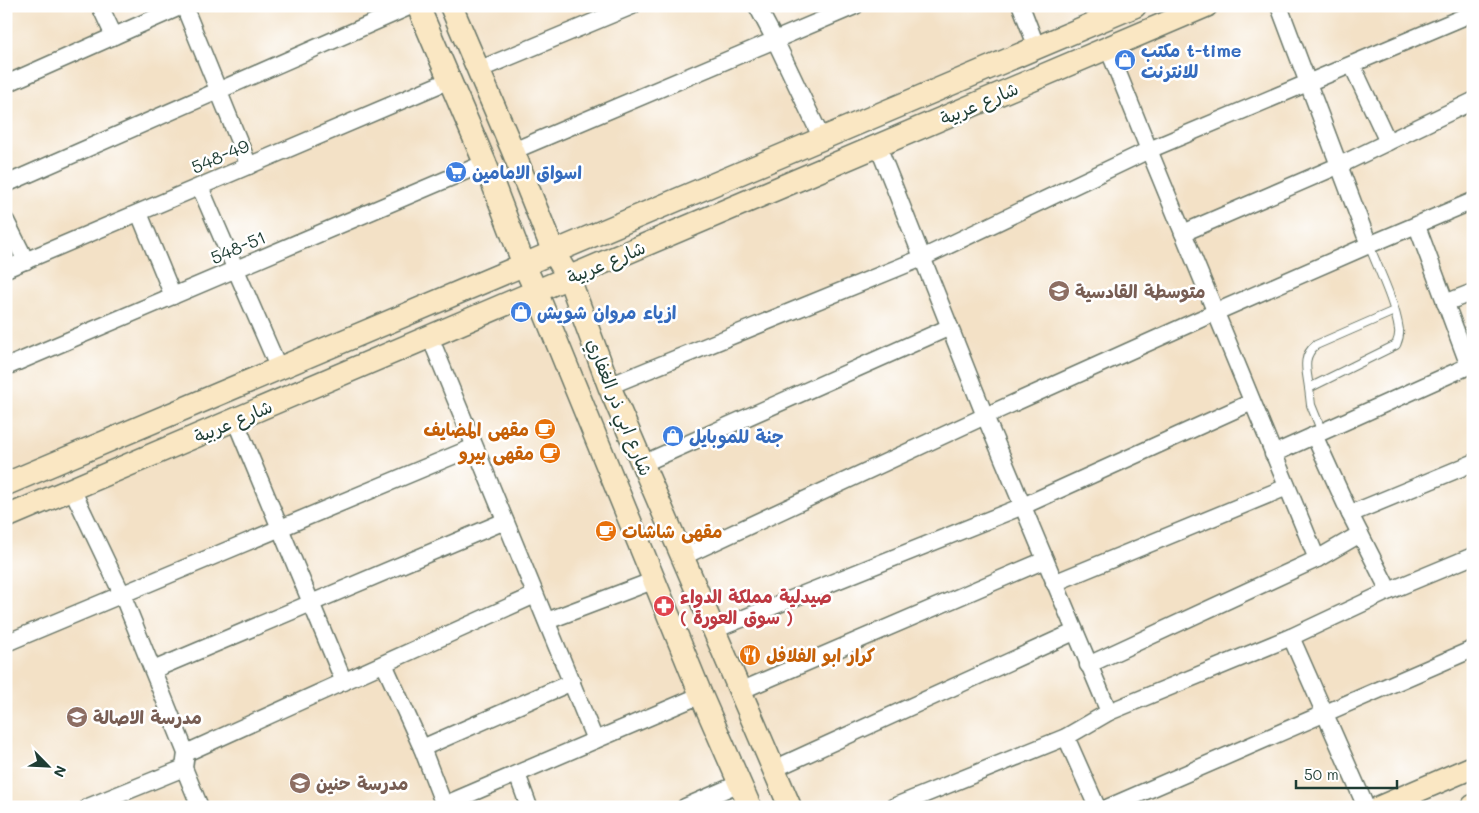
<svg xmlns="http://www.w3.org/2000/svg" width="1479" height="813" font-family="Mali,'Playpen Sans Arabic',sans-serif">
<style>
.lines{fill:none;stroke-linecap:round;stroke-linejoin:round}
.lane-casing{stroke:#697667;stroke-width:10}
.street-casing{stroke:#697667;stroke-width:19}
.secondary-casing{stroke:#697667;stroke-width:25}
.lane{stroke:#fff;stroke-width:8}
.street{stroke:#fff;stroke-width:16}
.secondary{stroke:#fae7c3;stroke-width:22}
.labels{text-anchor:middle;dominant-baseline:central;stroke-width:5;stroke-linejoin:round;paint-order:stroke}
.shop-label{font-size:18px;font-weight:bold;fill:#366cbe;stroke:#fff;text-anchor:start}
.street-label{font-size:18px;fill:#1f3d34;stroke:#fff}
.education-label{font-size:18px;font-weight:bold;fill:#785e54;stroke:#fff;text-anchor:start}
.food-label{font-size:18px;font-weight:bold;fill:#c56008;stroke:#fff;text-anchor:end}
.health-label{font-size:18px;font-weight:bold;fill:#be3a42;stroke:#fff;text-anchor:start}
</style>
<rect width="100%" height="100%" fill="#fff"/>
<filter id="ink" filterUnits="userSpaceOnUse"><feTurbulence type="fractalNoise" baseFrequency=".02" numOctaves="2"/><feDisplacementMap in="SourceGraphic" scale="10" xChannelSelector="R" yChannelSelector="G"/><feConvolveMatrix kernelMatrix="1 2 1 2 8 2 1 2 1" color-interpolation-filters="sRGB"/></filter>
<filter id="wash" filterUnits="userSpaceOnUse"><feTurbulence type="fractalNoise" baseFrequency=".0096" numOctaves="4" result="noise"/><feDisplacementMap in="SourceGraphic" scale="20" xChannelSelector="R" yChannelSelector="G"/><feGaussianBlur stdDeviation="1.12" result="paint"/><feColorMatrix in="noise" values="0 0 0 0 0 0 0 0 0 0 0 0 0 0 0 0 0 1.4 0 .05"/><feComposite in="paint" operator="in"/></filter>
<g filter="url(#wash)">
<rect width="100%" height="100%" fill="#f3e1c6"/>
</g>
<g filter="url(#ink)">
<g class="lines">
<g class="lane-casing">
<g id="lane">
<path d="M1309,388C1307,371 1301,357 1316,345L1394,311"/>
<path d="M1322,432L1311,405L1309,388L1396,345C1398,340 1400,336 1399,330C1395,302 1379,271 1369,245"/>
</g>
</g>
<g class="street-casing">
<g id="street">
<polyline points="100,6 114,36"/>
<polyline points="184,6 249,166"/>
<polyline points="757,6 775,40 822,139"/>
<polyline points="1021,6 1037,48"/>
<polyline points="1279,6 1369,245"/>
<polyline points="1108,48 1149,150 1317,559"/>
<polyline points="1352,65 1388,142"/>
<polyline points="478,70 632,6"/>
<polyline points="6,84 182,6"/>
<polyline points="878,146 985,416 1109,712"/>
<polyline points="513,151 855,6"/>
<polyline points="6,184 411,6"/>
<polyline points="200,187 279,369"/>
<polyline points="139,213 173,296"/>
<polyline points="6,221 26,261"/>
<polyline points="1417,226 1469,366"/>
<polyline points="1183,233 1340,165 1473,101"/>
<polyline points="6,269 450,80"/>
<polyline points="1445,303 1473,292"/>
<polyline points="430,337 595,740"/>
<polyline points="6,367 485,163"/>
<polyline points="609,386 922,258 1149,150 1473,13"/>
<polyline points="235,420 344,682"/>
<polyline points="1314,435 1350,514 1389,591"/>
<polyline points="1273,454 1473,364"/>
<polyline points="642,464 950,327"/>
<polyline points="72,489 122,594 186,753 184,768 200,807"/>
<polyline points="1350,514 1473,463"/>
<polyline points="682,557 985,416 1216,312 1369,245 1473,201"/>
<polyline points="1054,583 1287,487"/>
<polyline points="547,621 655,580"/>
<polyline points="714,630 1023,506 1252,402"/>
<polyline points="1291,637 1366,807"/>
<polyline points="6,643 474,447"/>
<polyline points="384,664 422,748 444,805"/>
<polyline points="1088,665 1317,559 1360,534"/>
<polyline points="153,670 505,521"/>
<polyline points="740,691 1045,560"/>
<polyline points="1066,737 1097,807"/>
<polyline points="422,748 572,682"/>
<polyline points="186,753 535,595"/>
<polyline points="774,769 1074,632"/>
<polyline points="517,774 529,807"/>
<polyline points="88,807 184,768"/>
<polyline points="439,807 701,695"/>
<polyline points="685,807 740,783"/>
<polyline points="893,807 1066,737 1109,712 1291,637 1389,591 1473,556"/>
<polyline points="1109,807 1473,649"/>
</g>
</g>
<g class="secondary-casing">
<g id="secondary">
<polyline points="418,6 485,163 524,265 536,291 701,695 750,807"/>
<polyline points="451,6 513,151 554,253 569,278 609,386 790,807"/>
<polyline points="6,484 1135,6"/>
<polyline points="6,517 1206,6"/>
<polyline points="1380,807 1473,767"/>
<polyline points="1472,807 1473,806"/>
</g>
</g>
<use href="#lane" class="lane"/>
<use href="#street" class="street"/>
<use href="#secondary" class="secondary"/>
</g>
</g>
<defs>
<g id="shop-disc" transform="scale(1.125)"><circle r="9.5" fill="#3f7fe0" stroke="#fff"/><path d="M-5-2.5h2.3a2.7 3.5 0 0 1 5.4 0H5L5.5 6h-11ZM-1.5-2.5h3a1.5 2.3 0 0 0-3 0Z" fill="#fff"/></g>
<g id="supermarket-disc" transform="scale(1.125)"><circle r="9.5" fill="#3f7fe0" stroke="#fff"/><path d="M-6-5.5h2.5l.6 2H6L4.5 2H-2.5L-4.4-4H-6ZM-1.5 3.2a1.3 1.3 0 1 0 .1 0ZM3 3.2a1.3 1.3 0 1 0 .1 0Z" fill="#fff"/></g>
<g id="school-disc" transform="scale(1.125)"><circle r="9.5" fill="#8d6e63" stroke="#fff"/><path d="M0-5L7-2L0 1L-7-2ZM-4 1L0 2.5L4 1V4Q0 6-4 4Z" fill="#fff"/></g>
<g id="cafe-disc" transform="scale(1.125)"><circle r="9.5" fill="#e8710a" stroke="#fff"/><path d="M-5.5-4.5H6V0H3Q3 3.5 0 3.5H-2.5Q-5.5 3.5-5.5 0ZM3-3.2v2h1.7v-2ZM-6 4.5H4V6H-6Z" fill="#fff"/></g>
<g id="pharmacy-disc" transform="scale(1.125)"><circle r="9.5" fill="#e0444e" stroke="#fff"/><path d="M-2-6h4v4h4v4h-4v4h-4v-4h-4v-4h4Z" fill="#fff"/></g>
<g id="restaurant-disc" transform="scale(1.125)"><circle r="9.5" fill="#e8710a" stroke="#fff"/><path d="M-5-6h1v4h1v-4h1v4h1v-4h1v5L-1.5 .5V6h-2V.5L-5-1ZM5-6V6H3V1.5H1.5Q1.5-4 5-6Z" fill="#fff"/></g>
</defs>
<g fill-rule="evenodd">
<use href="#shop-disc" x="1125" y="60"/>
<use href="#supermarket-disc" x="456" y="172"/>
<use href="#school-disc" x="1059" y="291"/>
<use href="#shop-disc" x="521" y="312"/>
<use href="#cafe-disc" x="545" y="429"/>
<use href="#shop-disc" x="673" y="436"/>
<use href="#cafe-disc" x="550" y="453"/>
<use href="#cafe-disc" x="606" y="531"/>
<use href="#pharmacy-disc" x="664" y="606"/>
<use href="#restaurant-disc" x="750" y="655"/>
<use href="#school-disc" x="77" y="717"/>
<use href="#school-disc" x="300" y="783"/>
</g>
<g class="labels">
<g class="shop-label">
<text x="1141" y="50">مكتب t-time<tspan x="1141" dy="21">للانترنت</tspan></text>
<text x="472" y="172">اسواق الامامين</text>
<text x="537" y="312">ازياء مروان شويش</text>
<text x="689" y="436">جنة للموبايل</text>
</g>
<g class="street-label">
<text transform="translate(979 103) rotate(-23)">شارع عربية</text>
<text transform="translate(220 156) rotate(-23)">548-49</text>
<text transform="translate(238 247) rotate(-23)">548-51</text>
<text transform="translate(606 262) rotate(-23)">شارع عربية</text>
<text transform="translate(620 407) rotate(68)">شارع ابي ذر الغفاري</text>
<text transform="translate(233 421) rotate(-23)">شارع عربية</text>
</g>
<g class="education-label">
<text x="1075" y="291">متوسطة القادسية</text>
<text x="93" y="717">مدرسة الاصالة</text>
<text x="316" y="783">مدرسة حنين</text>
</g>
<g class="food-label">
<text x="529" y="429">مقهى المضايف</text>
<text x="534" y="453">مقهى بيرو</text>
<text x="622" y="531" text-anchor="start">مقهى شاشات</text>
<text x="766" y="655" text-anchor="start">كرار ابو الفلافل</text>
</g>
<g class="health-label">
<text x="680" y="596">صيدلية مملكة الدواء<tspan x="680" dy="21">( سوق العورة )</tspan></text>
</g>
</g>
<rect width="1479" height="813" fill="none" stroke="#fff" stroke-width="25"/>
<g transform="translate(48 766) rotate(114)" stroke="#ffffff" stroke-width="4" paint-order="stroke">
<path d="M0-4L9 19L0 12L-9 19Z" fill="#1f3d34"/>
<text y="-8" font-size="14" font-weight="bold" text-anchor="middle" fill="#1f3d34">N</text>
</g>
<path d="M1296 780v8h101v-8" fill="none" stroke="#1f3d34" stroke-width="2.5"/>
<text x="1304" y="780" font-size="15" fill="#1f3d34" stroke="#ffffff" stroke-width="4" paint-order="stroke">50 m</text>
</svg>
